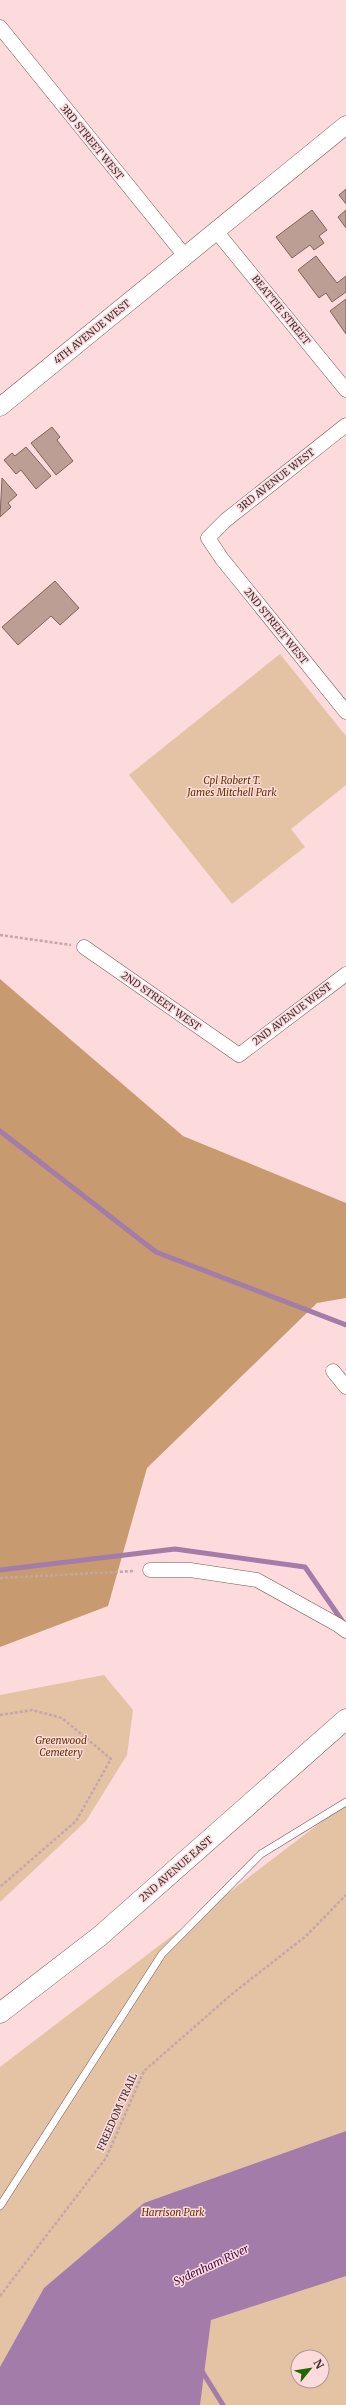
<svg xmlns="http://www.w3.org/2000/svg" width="346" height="2405" font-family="Merriweather,serif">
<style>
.green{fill:#e4c3a5;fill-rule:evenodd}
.forest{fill:#c89a6f}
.water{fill:#a47ca9}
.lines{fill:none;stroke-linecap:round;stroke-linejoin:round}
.stream{stroke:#a47ca9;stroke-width:5}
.building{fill:#bc9e94;stroke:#80635a}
.service-casing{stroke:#775a5c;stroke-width:8}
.minor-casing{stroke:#775a5c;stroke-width:15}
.tertiary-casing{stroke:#775a5c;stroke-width:19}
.secondary-casing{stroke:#775a5c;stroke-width:21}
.path{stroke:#c3a6a8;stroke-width:2.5;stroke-dasharray:3 2;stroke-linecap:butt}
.service{stroke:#fff;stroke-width:7}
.minor{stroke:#fff;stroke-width:14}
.tertiary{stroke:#fff;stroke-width:18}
.secondary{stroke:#fff;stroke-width:20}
.labels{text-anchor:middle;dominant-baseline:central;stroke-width:3;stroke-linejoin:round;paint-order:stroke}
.street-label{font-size:10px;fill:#3d2f30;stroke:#fddadc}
.park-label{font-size:10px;font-style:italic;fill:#623600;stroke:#fddadc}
.water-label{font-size:11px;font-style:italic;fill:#420f49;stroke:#fddadc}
</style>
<rect width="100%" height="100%" fill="#fddadc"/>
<g class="green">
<polygon points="280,654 346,736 346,785 291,829 305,847 232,904 129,775"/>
<polygon points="104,1675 133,1710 127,1755 86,1821 0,1902 0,1695"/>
<path d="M346,1803V2405H0V2067ZM298,2357H322V2381H298Z"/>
</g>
<polygon class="forest" points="0,979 183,1136 346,1203 346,1298 317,1303 147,1468 108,1606 0,1647"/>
<polygon class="water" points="346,2131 346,2276 211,2320 200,2405 0,2405 0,2367 44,2288 144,2203"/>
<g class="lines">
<g class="stream">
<polyline points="0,1131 156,1252 346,1325"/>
<polyline points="0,1570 175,1549 305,1567 343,1622"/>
<polyline points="200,2368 223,2405"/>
</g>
</g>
<g class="building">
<polygon points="346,189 346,204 339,195"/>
<polygon points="312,210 327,230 319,236 324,243 314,250 310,245 292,258 276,237"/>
<polygon points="346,210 346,228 338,217"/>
<polygon points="316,256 337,283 346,276 346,292 332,302 326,293 319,298 298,270"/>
<polygon points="346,299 346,334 330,311"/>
<polygon points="52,427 60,437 57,440 73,461 56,475 31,443"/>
<polygon points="26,447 51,476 36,489 21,470 16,474 4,460 12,453 15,456"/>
<polygon points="2,478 17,495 8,503 11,507 0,517"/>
<polygon points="55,581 79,608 60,625 51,616 18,645 2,627"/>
</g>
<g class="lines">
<g class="service-casing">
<polyline id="service" points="0,2206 162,1954 261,1854 346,1802"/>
</g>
<g class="minor-casing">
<g id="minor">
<polyline points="0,27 185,256"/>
<polyline points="216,231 346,390"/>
<polyline points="346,425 226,520 208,538 222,559 346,712"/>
<polyline points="84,947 239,1055 346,974"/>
<polyline points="333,1371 346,1387"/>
<polyline points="150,1570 190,1570 257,1580 338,1625 346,1631"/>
</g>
</g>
<g class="tertiary-casing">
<polyline id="tertiary" points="0,407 346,125"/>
</g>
<g class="secondary-casing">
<polyline id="secondary" points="0,2013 100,1936 346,1719"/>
</g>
<g class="path">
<polyline points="0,935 71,945"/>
<polyline points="0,1578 135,1571"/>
<polyline points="0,1715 32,1710 62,1718 111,1759 76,1821 0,1887"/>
<polyline points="0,2296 106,2158 144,2071 232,1994 306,1936 346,1895"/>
</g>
<use href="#service" class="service"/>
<use href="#minor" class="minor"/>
<use href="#tertiary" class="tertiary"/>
<use href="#secondary" class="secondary"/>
</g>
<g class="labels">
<g class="street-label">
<text transform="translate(92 142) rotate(51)">3RD STREET WEST</text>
<text transform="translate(281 310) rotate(51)">BEATTIE STREET</text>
<text transform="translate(92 332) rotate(-39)">4TH AVENUE WEST</text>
<text transform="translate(276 480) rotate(-38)">3RD AVENUE WEST</text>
<text transform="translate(276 626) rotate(51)">2ND STREET WEST</text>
<text transform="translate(161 1001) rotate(35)">2ND STREET WEST</text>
<text transform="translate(292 1014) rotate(-37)">2ND AVENUE WEST</text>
<text transform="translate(176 1869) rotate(-41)">2ND AVENUE EAST</text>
<text transform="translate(117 2112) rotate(-66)">FREEDOM TRAIL</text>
</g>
<g class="park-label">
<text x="232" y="780">Cpl Robert T.<tspan x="232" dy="12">James Mitchell Park</tspan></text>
<text x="61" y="1740">Greenwood<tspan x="61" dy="12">Cemetery</tspan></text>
<text x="173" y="2212">Harrison Park</text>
</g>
<g class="water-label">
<text transform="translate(211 2265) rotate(-25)">Sydenham River</text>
</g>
</g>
<g transform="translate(310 2369) rotate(60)"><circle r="19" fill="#fddadc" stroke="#b09697"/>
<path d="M0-3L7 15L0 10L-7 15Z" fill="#216800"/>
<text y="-6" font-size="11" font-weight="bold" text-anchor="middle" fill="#3d2f30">N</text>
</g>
</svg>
